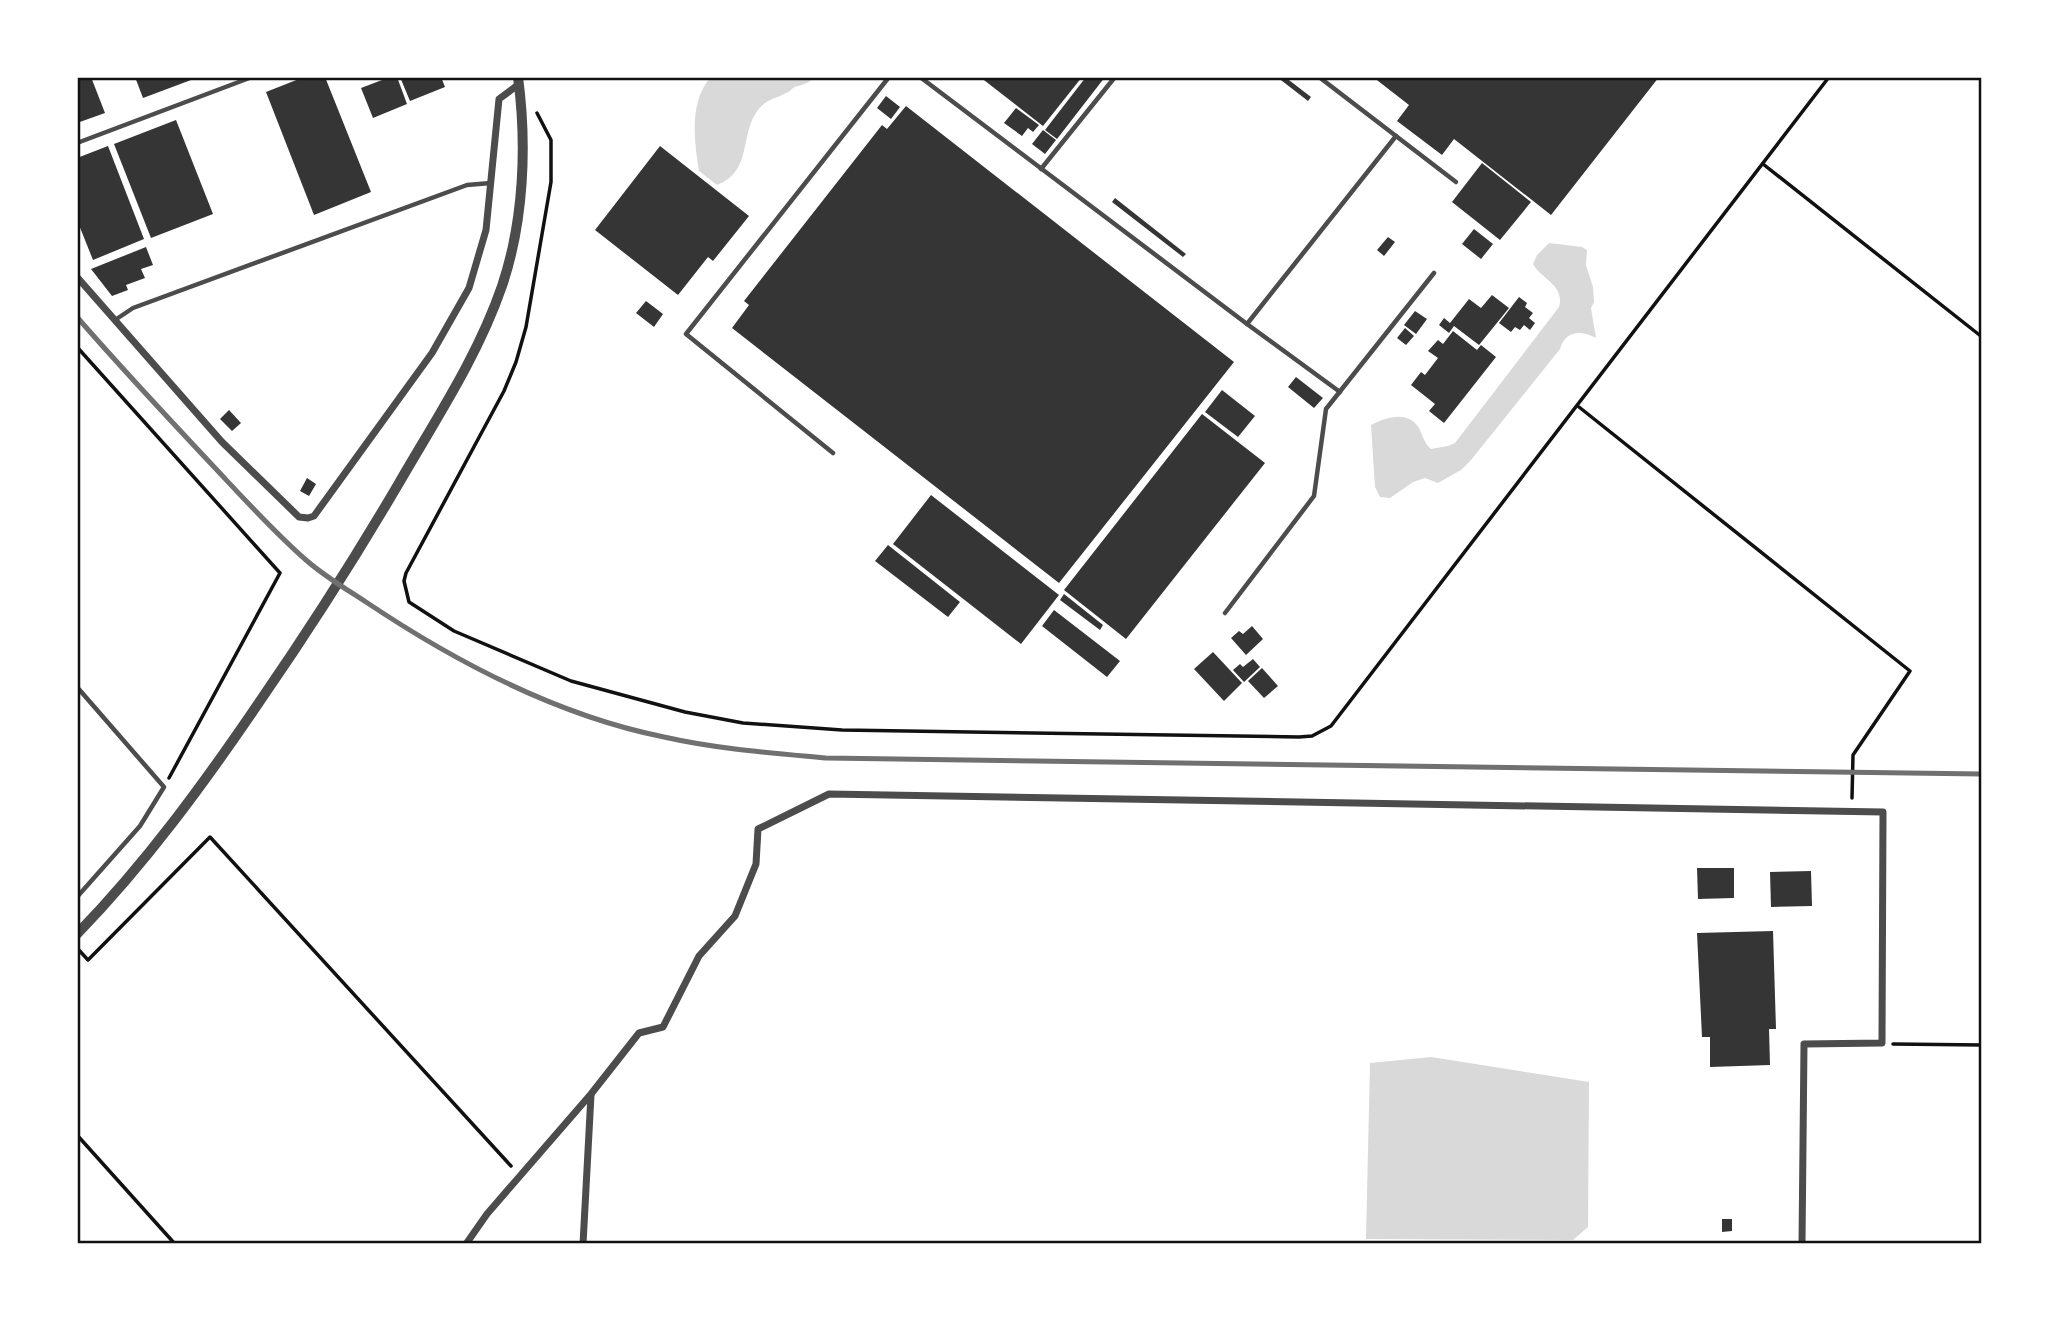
<svg xmlns="http://www.w3.org/2000/svg" width="2059" height="1321" font-family="'PT Sans Narrow',sans-serif">
<style>
.water{fill:#d9d9d9}
.building{fill:#353535}
.lines{fill:none;stroke-linecap:round;stroke-linejoin:round}
.path{stroke:#111;stroke-width:3.5}
.service{stroke:#4c4c4c;stroke-width:4.5}
.minor{stroke:#4c4c4c;stroke-width:7}
.tertiary{stroke:#4c4c4c;stroke-width:10}
.rail{stroke:#707070;stroke-width:5}
.neatline{fill:none;stroke:#111;stroke-width:2.5}
</style>
<rect width="100%" height="100%" fill="#fff"/>
<g class="water">
<path d="M711,77H815C808,84 804,84 795,87C792,88 790,92 786,93C775,99 766,99 758,110C739,135 753,171 717,185L699,171C694,141 689,101 711,77Z"/>
<path d="M1549,243L1582,247L1587,250L1586,265L1593,287L1594,302L1591,308L1596,338C1582,330 1565,330 1560,349L1471,460L1461,470L1438,483L1425,478L1413,482L1390,498L1380,497L1375,487L1371,425C1386,417 1408,410 1419,428C1423,436 1424,443 1431,449L1448,446L1455,443L1559,307C1565,285 1542,280 1533,264L1537,255Z"/>
<polygon points="1431,1057 1589,1082 1588,1227 1573,1240 1366,1239 1370,1063"/>
</g>
<g class="building">
<polygon points="77,77 91,77 105,113 77,123"/>
<polygon points="135,77 199,77 143,98"/>
<polygon points="304,77 325,77 371,192 314,215 266,92"/>
<polygon points="390,77 397,77 407,104 373,118 361,88"/>
<polygon points="400,77 441,77 445,87 410,101"/>
<polygon points="980,77 1082,77 1043,126"/>
<polygon points="1086,77 1105,77 1057,139 1045,130"/>
<polygon points="1277,77 1285,77 1311,97 1308,101"/>
<polygon points="1373,77 1659,77 1551,215 1454,139 1442,155 1397,121 1409,105"/>
<polygon points="886,96 900,107 891,119 877,108"/>
<polygon points="906,106 1234,362 1059,583 732,328 749,305 744,301 882,125 887,129"/>
<polygon points="1016,108 1039,125 1033,132 1028,128 1022,136 1004,123"/>
<polygon points="176,120 213,214 151,238 114,144"/>
<polygon points="1043,130 1056,140 1045,154 1032,144"/>
<polygon points="108,146 144,239 93,260 77,220 77,158"/>
<polygon points="660,146 749,216 713,261 708,257 678,295 595,230"/>
<polygon points="1482,163 1531,202 1500,240 1452,202"/>
<polygon points="1115,198 1186,254 1183,257 1112,202"/>
<polygon points="1474,229 1493,244 1481,259 1462,244"/>
<polygon points="1388,237 1395,242 1384,256 1377,250"/>
<polygon points="146,247 153,265 141,269 145,278 126,285 128,290 112,296 91,269"/>
<polygon points="1492,295 1509,308 1479,345 1454,326 1449,333 1439,325 1444,318 1450,323 1469,299 1481,308"/>
<polygon points="1519,297 1527,303 1525,307 1533,313 1529,318 1535,323 1530,330 1524,325 1520,330 1515,327 1511,332 1499,323"/>
<polygon points="646,301 663,314 654,327 636,313"/>
<polygon points="1415,311 1427,319 1416,334 1404,325"/>
<polygon points="1405,328 1414,336 1406,345 1397,338"/>
<polygon points="1453,331 1477,350 1481,345 1496,357 1444,423 1429,411 1435,404 1411,385 1421,372 1425,375 1438,358 1428,351 1438,340 1443,344"/>
<polygon points="1296,377 1323,398 1314,408 1288,387"/>
<polygon points="1222,390 1255,416 1238,437 1205,412"/>
<polygon points="229,410 241,423 232,431 220,419"/>
<polygon points="1202,414 1265,463 1126,639 1064,590"/>
<polygon points="307,478 316,484 309,496 300,491"/>
<polygon points="931,495 1059,595 1021,644 893,544"/>
<polygon points="888,545 960,602 948,617 875,561"/>
<polygon points="1064,594 1103,625 1100,630 1060,600"/>
<polygon points="1054,610 1120,661 1107,677 1042,626"/>
<polygon points="1252,626 1263,639 1246,655 1231,638 1239,631 1243,634"/>
<polygon points="1213,652 1242,683 1224,701 1194,669"/>
<polygon points="1253,659 1260,667 1244,682 1233,670 1240,664 1243,667"/>
<polygon points="1262,668 1278,686 1264,698 1248,681"/>
<polygon points="1697,868 1734,868 1734,898 1698,899"/>
<polygon points="1811,871 1812,906 1771,907 1770,872"/>
<polygon points="1773,931 1776,1029 1769,1029 1770,1065 1710,1067 1710,1037 1702,1037 1697,933"/>
<polygon points="1722,1219 1732,1219 1732,1231 1722,1232"/>
</g>
<g class="lines">
<g class="path">
<polyline points="537,113 551,140 551,182 526,327 516,362 504,391 406,573 404,581 409,602 454,631 571,681 685,712 743,723 842,730 1299,737 1312,736 1331,726 1829,77"/>
<polyline points="1763,164 1982,337"/>
<polyline points="77,347 280,573 169,778"/>
<polyline points="1579,407 1910,671 1853,755 1852,798"/>
<polyline points="77,948 88,960 210,837 511,1166"/>
<polyline points="1893,1044 1982,1045"/>
<polyline points="77,1135 175,1244"/>
</g>
<g class="service">
<polyline points="920,77 1247,324 1396,136"/>
<polyline points="1319,77 1456,182"/>
<polyline points="77,143 252,77"/>
<polyline points="1041,169 1115,77"/>
<polyline points="115,320 133,308 467,185 491,183"/>
<polyline points="1247,324 1340,392"/>
<polyline points="833,453 686,334 889,77"/>
<polyline points="1225,613 1314,496 1326,409 1434,273"/>
<polyline points="77,687 164,787 140,826 77,897"/>
</g>
<g class="minor">
<polyline points="77,277 222,442 299,517 308,518 314,516 432,353 469,288 486,230 499,99 519,84"/>
<polyline points="466,1244 487,1214 591,1094 639,1033 663,1027 699,956 735,916 756,864 758,829 829,794 1883,812 1882,1043 1804,1044 1802,1244"/>
<polyline points="583,1244 591,1095"/>
</g>
<path class="tertiary" d="M77,934C146,863 205,782 260,701C309,630 355,558 399,483C436,419 478,356 502,286C524,221 527,145 518,77"/>
<path class="rail" d="M77,317C122,369 169,419 216,469C245,500 274,532 306,560C324,576 346,589 366,602C454,661 559,716 664,737C717,749 772,753 826,758L1982,774"/>
</g>
<rect width="2059" height="1321" fill="none" stroke="#ffffff" stroke-width="158"/>
<rect x="79" y="79" width="1901" height="1163" class="neatline"/>
</svg>
